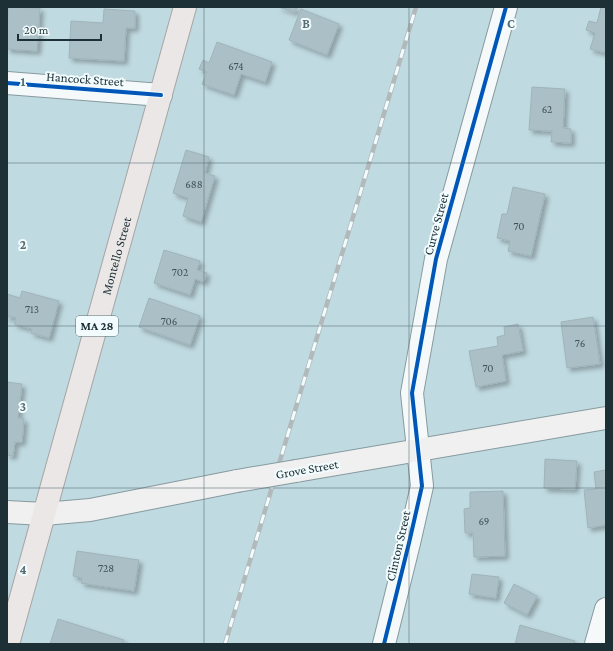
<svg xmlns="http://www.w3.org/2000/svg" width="613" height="651" font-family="'Crimson Pro',serif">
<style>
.building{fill:#abc0c6;stroke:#9eb4b9;filter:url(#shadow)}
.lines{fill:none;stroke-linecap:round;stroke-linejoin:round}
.minor-casing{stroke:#869a9f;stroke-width:24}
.secondary-casing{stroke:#869a9f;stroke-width:24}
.primary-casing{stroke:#a5a5a5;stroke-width:24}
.minor{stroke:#f6f9fa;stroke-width:22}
.secondary{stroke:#f0f0f0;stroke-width:22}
.primary{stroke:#eae7e6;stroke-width:22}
.rail-casing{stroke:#b2b9ba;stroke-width:4.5}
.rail{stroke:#f2fcfe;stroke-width:3;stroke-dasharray:9;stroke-linecap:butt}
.secondary-bridge-casing{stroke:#869a9f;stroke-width:24;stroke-linecap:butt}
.secondary-bridge{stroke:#f0f0f0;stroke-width:22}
.cycleway-casing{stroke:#f2fcfe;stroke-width:6}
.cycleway{stroke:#0057b8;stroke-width:4}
.grid{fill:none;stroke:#556c71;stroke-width:1;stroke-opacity:0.55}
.labels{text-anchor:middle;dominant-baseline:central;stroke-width:4;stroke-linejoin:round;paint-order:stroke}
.number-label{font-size:11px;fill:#405459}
.shield{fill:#f2fcfe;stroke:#5c6d71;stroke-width:1}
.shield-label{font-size:12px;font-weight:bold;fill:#1c3035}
.street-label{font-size:13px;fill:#1c3035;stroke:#f2fcfe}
.grid-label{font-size:13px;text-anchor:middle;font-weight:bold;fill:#556c71;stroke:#f2fcfe;stroke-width:4;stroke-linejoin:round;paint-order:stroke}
</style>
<defs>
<filter id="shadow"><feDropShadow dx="3.5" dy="3.5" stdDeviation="2" flood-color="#0004"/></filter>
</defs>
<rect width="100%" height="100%" fill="#c0dae1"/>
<g class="building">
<polygon points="8,7 40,8 37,51 7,49"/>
<polygon points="278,7 297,7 295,12"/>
<polygon points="601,7 606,7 606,53 590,49 595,33 586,30 589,21 597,23"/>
<polygon points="104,9 135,11 135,28 126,28 124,61 69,58 71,21 103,23"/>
<polygon points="301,9 339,24 327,55 289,40"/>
<polygon points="217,42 272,62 265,82 241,74 234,95 202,84 207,72 199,69 203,60 209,63"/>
<polygon points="532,87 565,89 563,128 571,129 571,143 551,142 552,131 529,130"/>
<polygon points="186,150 209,157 205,173 215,176 201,222 183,216 188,198 173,193"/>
<polygon points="513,187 545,194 531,256 508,251 510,241 497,238 502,214 507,214"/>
<polygon points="164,250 200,261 197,270 207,273 204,282 195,279 190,295 154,283"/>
<polygon points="22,291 59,301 49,338 31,333 32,329 14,324 16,318 8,316 7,320 7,294 20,298"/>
<polygon points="149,298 200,316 190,345 139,327"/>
<polygon points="593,317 600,364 567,368 561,322"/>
<polygon points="518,324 523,351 502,355 506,381 476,387 469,351 498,346 497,337 505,335 504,327"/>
<polygon points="7,382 22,384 18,418 24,419 22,442 15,442 13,456 7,455"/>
<polygon points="545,459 577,461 575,489 544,488"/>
<polygon points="606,470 606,525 588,528 584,490 596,489 594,472"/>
<polygon points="503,491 505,556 474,557 473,533 465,533 464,509 470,508 470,492"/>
<polygon points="77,551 139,560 134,591 81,583 82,578 73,576"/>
<polygon points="472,574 499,577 496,598 469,594"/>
<polygon points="514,584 537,596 527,615 504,603"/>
<polygon points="58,619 124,640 122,644 50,644"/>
<polygon points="520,625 575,641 574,644 515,644"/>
</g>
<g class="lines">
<g class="minor-casing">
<g id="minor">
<polyline points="7,83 161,95"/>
<polyline points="384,644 409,543 422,486 412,393 436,259 506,7"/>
<polyline points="596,644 606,609"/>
</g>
</g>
<g class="secondary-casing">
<g id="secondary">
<polyline points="296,471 606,418"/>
<polyline points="7,512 44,514 90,510 237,481"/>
</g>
</g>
<g class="primary-casing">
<g id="primary">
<path id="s1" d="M8,644L185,7"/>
</g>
</g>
<use href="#minor" class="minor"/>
<use href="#secondary" class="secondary"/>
<use href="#primary" class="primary"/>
<g class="rail-casing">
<polyline id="rail" points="225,644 416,7"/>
</g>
<use href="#rail" class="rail"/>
<g class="secondary-bridge-casing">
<polyline id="secondary-bridge" points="237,481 296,471"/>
</g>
<use href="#secondary-bridge" class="secondary-bridge"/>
<g class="cycleway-casing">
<g id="cycleway">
<polyline points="7,83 161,95"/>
<polyline points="384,644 409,543 422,486 412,393 436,259 506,7"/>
</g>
</g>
<use href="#cycleway" class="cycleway"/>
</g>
<path class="grid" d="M204,7V644M409,7V644M7,163H606M7,326H606M7,488H606"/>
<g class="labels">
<g class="number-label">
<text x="236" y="66">674</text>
<text x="547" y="109">62</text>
<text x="194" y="184">688</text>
<text x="519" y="226">70</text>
<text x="180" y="272">702</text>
<text x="32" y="309">713</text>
<text x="169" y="321">706</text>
<text x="580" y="343">76</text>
<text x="488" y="368">70</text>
<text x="484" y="521">69</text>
<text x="106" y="568">728</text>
</g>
<rect class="shield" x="76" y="316" width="42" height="20" rx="3"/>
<g class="shield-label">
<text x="97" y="326">MA 28</text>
</g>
<g class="street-label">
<text transform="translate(85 79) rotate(4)">Hancock Street</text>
<text transform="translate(436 224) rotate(-75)">Curve Street</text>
<text stroke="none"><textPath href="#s1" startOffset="403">Montello Street</textPath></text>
<text transform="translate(307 469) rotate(-10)">Grove Street</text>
<text transform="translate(398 546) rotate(-77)">Clinton Street</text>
</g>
</g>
<g class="grid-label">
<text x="306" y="28">B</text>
<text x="511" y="28">C</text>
<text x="23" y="86">1</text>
<text x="23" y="249">2</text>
<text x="23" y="411">3</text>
<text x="23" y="574">4</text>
</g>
<rect width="613" height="651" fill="none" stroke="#1c3035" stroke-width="16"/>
<path d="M18 34v6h83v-6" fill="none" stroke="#1c3035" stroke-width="2"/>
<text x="24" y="34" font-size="12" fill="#1c3035" stroke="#f2fcfe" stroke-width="3" paint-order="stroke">20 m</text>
</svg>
